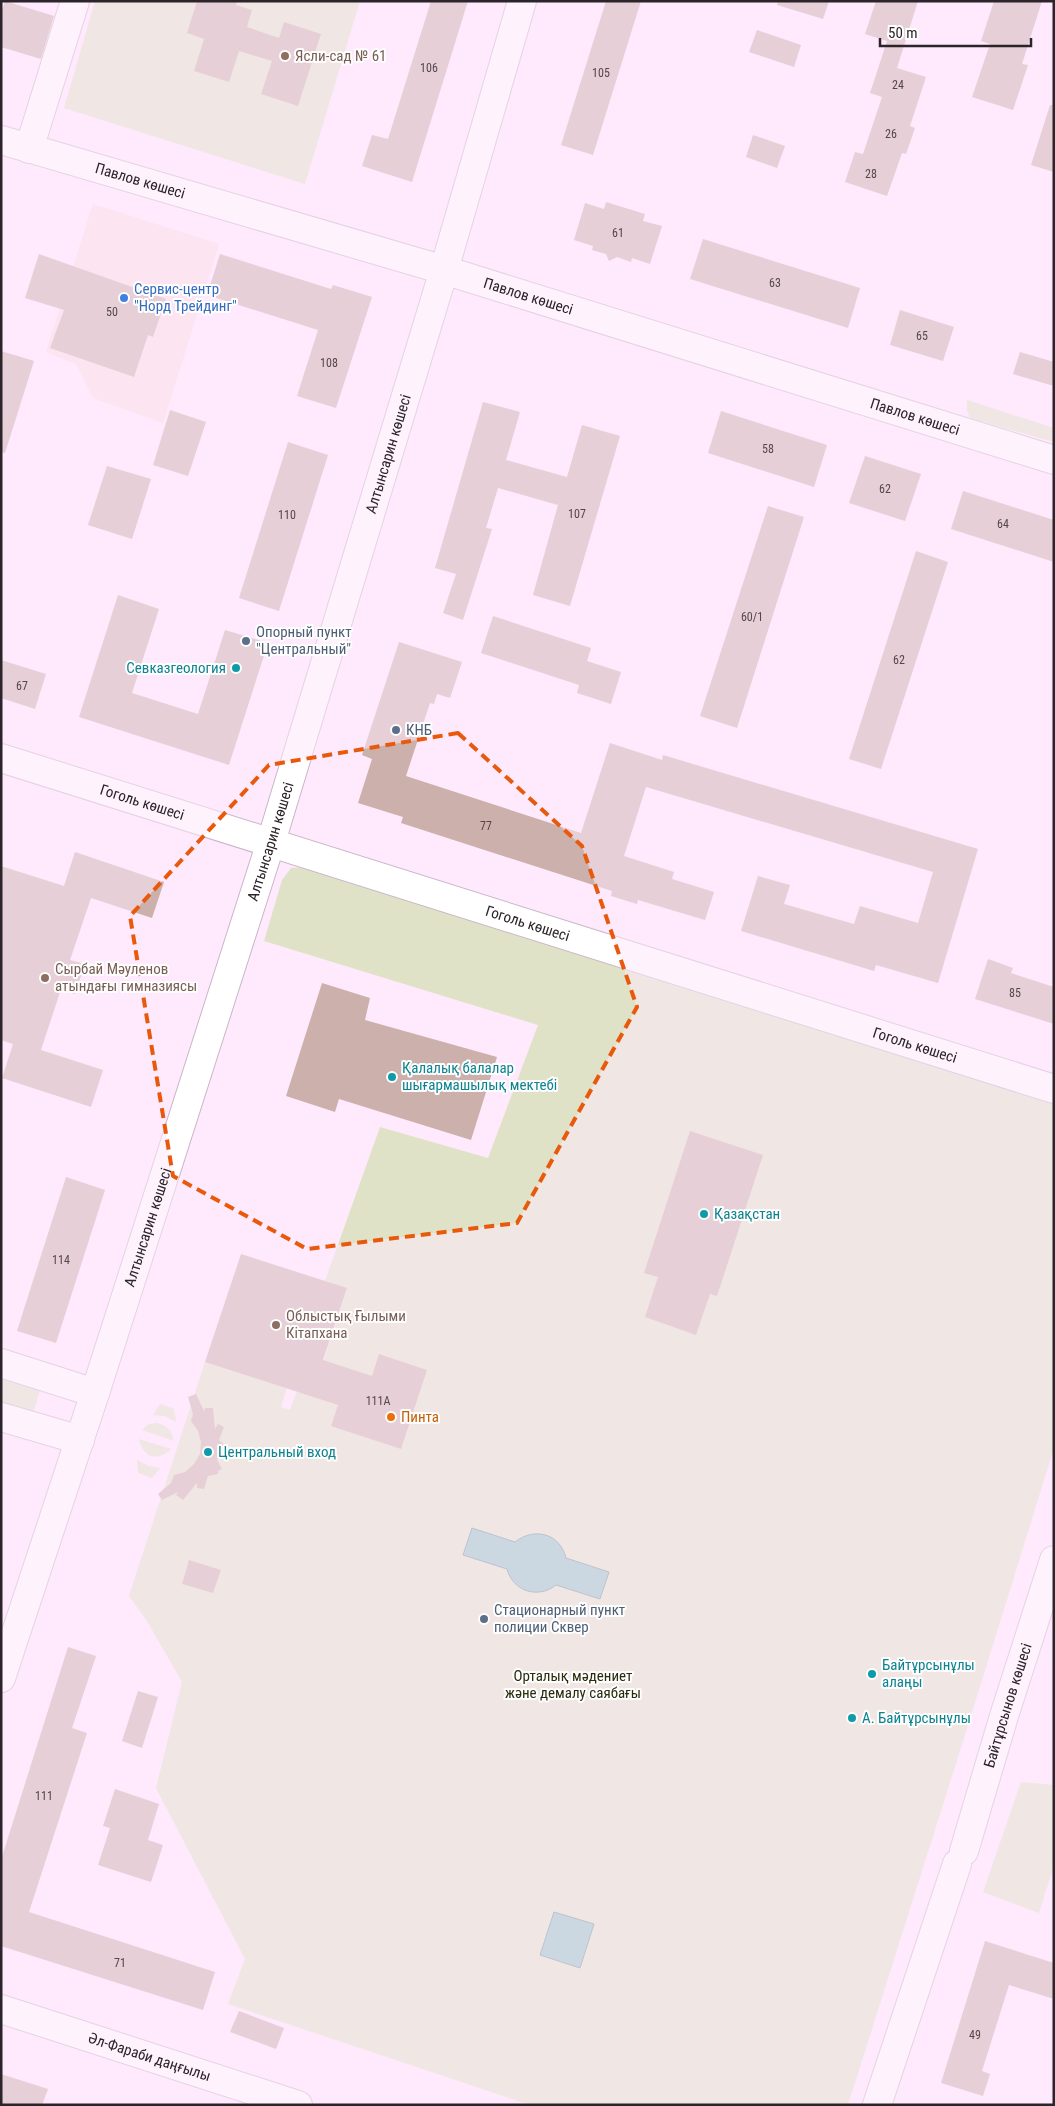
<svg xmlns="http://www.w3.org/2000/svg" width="1055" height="2106" font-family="'Roboto Condensed',sans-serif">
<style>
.commercial{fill:#fadfe4}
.green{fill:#e0e2c7}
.water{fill:#8fc3c4;stroke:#719396}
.building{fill:#ccb0ac}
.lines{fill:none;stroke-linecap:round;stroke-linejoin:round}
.minor-casing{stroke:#cab6c8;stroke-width:30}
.minor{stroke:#fff;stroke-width:28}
.marked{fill:none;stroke:#e8590c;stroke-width:4;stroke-dasharray:10 6;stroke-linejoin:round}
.education-dot{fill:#8d6e63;stroke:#fefefe;stroke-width:2}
.shop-dot{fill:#3f7fe0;stroke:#fefefe;stroke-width:2}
.service-dot{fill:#5c6f8a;stroke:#fefefe;stroke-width:2}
.culture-dot{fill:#0f9aa8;stroke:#fefefe;stroke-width:2}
.food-dot{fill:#e8710a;stroke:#fefefe;stroke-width:2}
.labels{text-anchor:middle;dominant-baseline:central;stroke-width:4;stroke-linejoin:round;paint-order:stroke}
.number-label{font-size:12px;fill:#53474a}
.education-label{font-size:15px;fill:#785e54;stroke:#fefefe;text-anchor:start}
.street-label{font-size:15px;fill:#2b242a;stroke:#fefefe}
.shop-label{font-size:15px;fill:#366cbe;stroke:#fefefe;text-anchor:start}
.service-label{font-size:15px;fill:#4e5e75;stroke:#fefefe;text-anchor:start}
.culture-label{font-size:15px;fill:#0d838f;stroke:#fefefe;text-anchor:start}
.food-label{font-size:15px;fill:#c56008;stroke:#fefefe;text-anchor:start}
.park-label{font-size:15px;fill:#2a2b0a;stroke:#fefefe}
</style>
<rect width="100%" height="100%" fill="#feeafc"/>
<polygon class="commercial" points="93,204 219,244 163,423 93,398 76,364 46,352"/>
<g class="green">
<polygon points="95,1 360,1 305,184 64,108"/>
<polygon points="967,400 1054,428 1054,442 970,418 967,410"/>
<polygon points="306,867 1054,1104 1054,1448 964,1738 848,2105 530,2105 228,2004 245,1959 156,1788 182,1682 147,1621 129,1596 205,1362 287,1388 281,1407 290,1410 297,1391 312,1396 347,1289 325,1281 380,1127 488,1158 538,1025 264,941 282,880 291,868"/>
<polygon points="1,1371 42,1384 33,1413 1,1403"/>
<polygon points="160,1404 174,1409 176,1422 165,1416 153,1415"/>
<path d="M157,1423C168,1426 171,1430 174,1441L142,1430L149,1424Z"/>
<path d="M139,1439L171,1449C157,1462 143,1458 139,1439Z"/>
<polygon points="137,1460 148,1466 160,1468 152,1478 138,1473"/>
<polygon points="1021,1782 1054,1785 1054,1865 1039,1913 983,1892"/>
</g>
<g class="water">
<path d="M472,1528L515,1542C534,1527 560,1533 566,1558L609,1572L600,1599L556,1585C539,1599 513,1592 507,1569L463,1555Z"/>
<polygon points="554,1912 594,1924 580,1968 540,1955"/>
</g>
<g class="building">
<polygon points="5,1 54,16 41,59 1,47 1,13"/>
<polygon points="197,1 237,1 236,5 252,10 247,27 279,38 284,22 321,34 298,106 261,94 272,61 239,51 229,82 194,71 204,39 187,33"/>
<polygon points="431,1 468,1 412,182 362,166 372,135 388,139"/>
<polygon points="606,1 641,1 593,155 561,145"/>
<polygon points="778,1 829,1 823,19 777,5"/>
<polygon points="876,1 918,1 897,68 926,77 910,126 915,128 906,154 902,153 887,196 845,182 855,152 863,154 882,97 870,93 887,41 865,34"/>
<polygon points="994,1 1042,1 1022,64 1028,65 1013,110 972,97 990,44 981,41"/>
<polygon points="757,30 801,45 794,67 749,52"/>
<polygon points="1050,105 1054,105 1054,172 1031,165"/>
<polygon points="753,135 785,146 777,168 746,157"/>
<polygon points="606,202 645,214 643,221 662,226 650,264 632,258 631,262 617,257 609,261 606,254 592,250 593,246 574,240 585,203 604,209"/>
<polygon points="703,239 860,288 848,328 690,279"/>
<polygon points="39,254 166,299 153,337 148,335 134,377 50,348 64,310 25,298"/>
<polygon points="220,254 331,289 333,285 372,297 336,408 297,396 318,330 207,295"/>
<polygon points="900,310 954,327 943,361 890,345"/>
<polygon points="1,351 34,361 5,453 1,452"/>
<polygon points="1020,352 1054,362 1054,386 1013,374"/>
<polygon points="483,402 520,412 506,460 567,477 582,425 620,436 570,606 533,595 558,505 498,488 486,528 492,529 463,620 443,613 456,574 435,568"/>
<polygon points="170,410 206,422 188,476 153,465"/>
<polygon points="721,411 827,445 814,487 708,453"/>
<polygon points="288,442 328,455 279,611 239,598"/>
<polygon points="865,456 921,474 905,521 849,503"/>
<polygon points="107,466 151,479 132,539 88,525"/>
<polygon points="963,491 1054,520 1054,562 951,529"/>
<polygon points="768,506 804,517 737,728 700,716"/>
<polygon points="916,551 948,562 881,769 849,759"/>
<polygon points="118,595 159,609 132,693 198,714 225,630 268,643 229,765 79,717"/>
<polygon points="493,616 591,648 587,661 621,672 611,704 577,693 579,685 481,653"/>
<polygon points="399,642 462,662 450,698 437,694 434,704 430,703 406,776 581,833 610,743 662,760 663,755 978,849 938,983 876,965 874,971 741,931 758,876 790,885 784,904 854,924 860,906 918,923 933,872 646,787 624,856 674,872 672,879 714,892 705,920 638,900 637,904 611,896 612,891 401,823 403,817 358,803 372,759 362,755"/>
<polygon points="1,660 46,674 35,709 1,698"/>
<polygon points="75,852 164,882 152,918 91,898 70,960 85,964 75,994 61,989 41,1050 103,1070 91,1107 2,1078 13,1044 1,1040 1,866 64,886"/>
<polygon points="988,959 1013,968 1011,973 1054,987 1054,1024 975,999"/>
<polygon points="322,983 370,998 365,1020 497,1057 471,1140 339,1099 335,1112 286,1096"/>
<polygon points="690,1131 763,1155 717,1296 710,1294 696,1335 645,1317 658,1277 644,1273"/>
<polygon points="66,1177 105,1190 56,1343 17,1331"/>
<polygon points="241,1254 347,1288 323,1360 372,1376 379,1354 427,1370 401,1449 331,1426 338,1405 205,1362"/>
<polygon points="196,1394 204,1411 205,1408 213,1408 215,1429 218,1424 224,1427 219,1440 228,1448 225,1451 226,1454 217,1460 222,1469 218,1471 218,1474 208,1476 204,1489 197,1488 197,1483 183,1500 176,1495 178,1492 162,1500 158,1494 171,1483 174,1475 185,1472 194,1464 200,1454 201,1442 198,1431 191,1421 193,1414 188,1397"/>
<polygon points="189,1560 221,1570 213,1593 182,1584"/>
<polygon points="68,1647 96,1656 72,1728 87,1733 29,1912 215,1972 203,2010 1,1946 1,1860"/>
<polygon points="138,1691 158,1697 142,1748 122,1741"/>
<polygon points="115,1789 159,1804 148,1840 163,1845 151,1882 98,1865 110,1828 103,1826"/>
<polygon points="985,1941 1054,1963 1054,1999 1009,1985 982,2071 990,2074 983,2096 941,2083"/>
<polygon points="239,2011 284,2028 276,2049 230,2032"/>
<polygon points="1,2074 48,2089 42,2105 1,2105"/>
</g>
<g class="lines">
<g class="minor-casing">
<g id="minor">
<path id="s1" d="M1,140L444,270L1054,460"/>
<polyline points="29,149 75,1"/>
<path id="s2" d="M1,758L1054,1089"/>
<polyline points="1,1363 95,1393"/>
<polyline points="1,1417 80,1440"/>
<path id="s3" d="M1,1678L95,1393L271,842L444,270L522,1"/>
<path id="s4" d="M964,1851L1004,1716L1054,1560"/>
<path id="s5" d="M1,2009L298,2105"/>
<polyline points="877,2105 957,1864"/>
</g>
</g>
<use href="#minor" class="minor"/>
</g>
<path d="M0 0H1055V2106H0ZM458,733L582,846L637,1007L517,1223L307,1249L173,1176L130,916L269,765Z" fill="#feeafc" fill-opacity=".55" fill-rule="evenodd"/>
<path class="marked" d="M458,733L582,846L637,1007L517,1223L307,1249L173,1176L130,916L269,765Z"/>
<g class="education-dot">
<circle cx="285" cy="56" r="5"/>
<circle cx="45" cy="978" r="5"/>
<circle cx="276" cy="1325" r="5"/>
</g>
<circle class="shop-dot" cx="124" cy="298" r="5"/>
<g class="service-dot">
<circle cx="246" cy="641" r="5"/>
<circle cx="396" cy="730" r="5"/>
<circle cx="484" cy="1619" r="5"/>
</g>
<g class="culture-dot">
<circle cx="236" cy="668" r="5"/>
<circle cx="392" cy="1077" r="5"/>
<circle cx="704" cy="1214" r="5"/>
<circle cx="208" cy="1452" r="5"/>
<circle cx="872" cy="1674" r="5"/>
<circle cx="852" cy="1718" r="5"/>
</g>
<circle class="food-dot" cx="391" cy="1417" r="5"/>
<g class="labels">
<g class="number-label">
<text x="429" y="68">106</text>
<text x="601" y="73">105</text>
<text x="898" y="85">24</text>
<text x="891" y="134">26</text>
<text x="871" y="174">28</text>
<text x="618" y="233">61</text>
<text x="775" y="283">63</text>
<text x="112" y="312">50</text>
<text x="922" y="336">65</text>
<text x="329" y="363">108</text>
<text x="768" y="449">58</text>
<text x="885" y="489">62</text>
<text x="577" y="514">107</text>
<text x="287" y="515">110</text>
<text x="1003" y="524">64</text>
<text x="752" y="617">60/1</text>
<text x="899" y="660">62</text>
<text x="22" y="686">67</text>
<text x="486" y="826">77</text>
<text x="1015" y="993">85</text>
<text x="61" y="1260">114</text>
<text x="378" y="1401">111A</text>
<text x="44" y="1796">111</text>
<text x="120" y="1963">71</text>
<text x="975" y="2035">49</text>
</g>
<g class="education-label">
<text x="295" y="56">Ясли-сад № 61</text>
<text x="55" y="969">Сырбай Мәуленов<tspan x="55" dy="17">атындағы гимназиясы</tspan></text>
<text x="286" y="1316">Облыстық Ғылыми<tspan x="286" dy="17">Кітапхана</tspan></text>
</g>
<g class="street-label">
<text stroke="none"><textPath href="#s1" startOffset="145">Павлов көшесі</textPath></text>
<text stroke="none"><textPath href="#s1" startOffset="550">Павлов көшесі</textPath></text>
<text stroke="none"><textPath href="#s1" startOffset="955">Павлов көшесі</textPath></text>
<text stroke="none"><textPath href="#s3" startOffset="1284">Алтынсарин көшесі</textPath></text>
<text stroke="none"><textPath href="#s2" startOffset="148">Гоголь көшесі</textPath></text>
<text stroke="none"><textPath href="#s3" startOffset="879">Алтынсарин көшесі</textPath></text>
<text stroke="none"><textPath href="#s2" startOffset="552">Гоголь көшесі</textPath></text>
<text stroke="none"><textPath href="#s2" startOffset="958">Гоголь көшесі</textPath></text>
<text stroke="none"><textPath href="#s3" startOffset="474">Алтынсарин көшесі</textPath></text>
<text stroke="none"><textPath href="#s4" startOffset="152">Байтұрсынов көшесі</textPath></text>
<text stroke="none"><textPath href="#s5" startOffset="156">Әл-Фараби даңғылы</textPath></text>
</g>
<g class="shop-label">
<text x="134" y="289">Сервис-центр<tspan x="134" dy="17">"Норд Трейдинг"</tspan></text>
</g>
<g class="service-label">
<text x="256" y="632">Опорный пункт<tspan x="256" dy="17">"Центральный"</tspan></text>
<text x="406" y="730">КНБ</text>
<text x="494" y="1610">Стационарный пункт<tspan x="494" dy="17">полиции Сквер</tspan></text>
</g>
<g class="culture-label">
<text x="226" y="668" text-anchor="end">Севказгеология</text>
<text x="402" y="1068">Қалалық балалар<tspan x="402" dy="17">шығармашылық мектебі</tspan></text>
<text x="714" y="1214">Қазақстан</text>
<text x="218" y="1452">Центральный вход</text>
<text x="882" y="1665">Байтұрсынұлы<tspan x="882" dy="17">алаңы</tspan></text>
<text x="862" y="1718">А. Байтұрсынұлы</text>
</g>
<g class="food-label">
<text x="401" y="1417">Пинта</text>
</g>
<g class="park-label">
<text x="573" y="1676">Орталық мәдениет<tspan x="573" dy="17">және демалу саябағы</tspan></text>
</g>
</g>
<rect width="1055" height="2106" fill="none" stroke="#2b242a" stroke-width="5"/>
<path d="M880 38v8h151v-8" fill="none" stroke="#2b242a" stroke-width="2.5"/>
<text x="888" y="38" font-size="15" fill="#2b242a" stroke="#fefefe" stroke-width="4" paint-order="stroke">50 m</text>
</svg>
